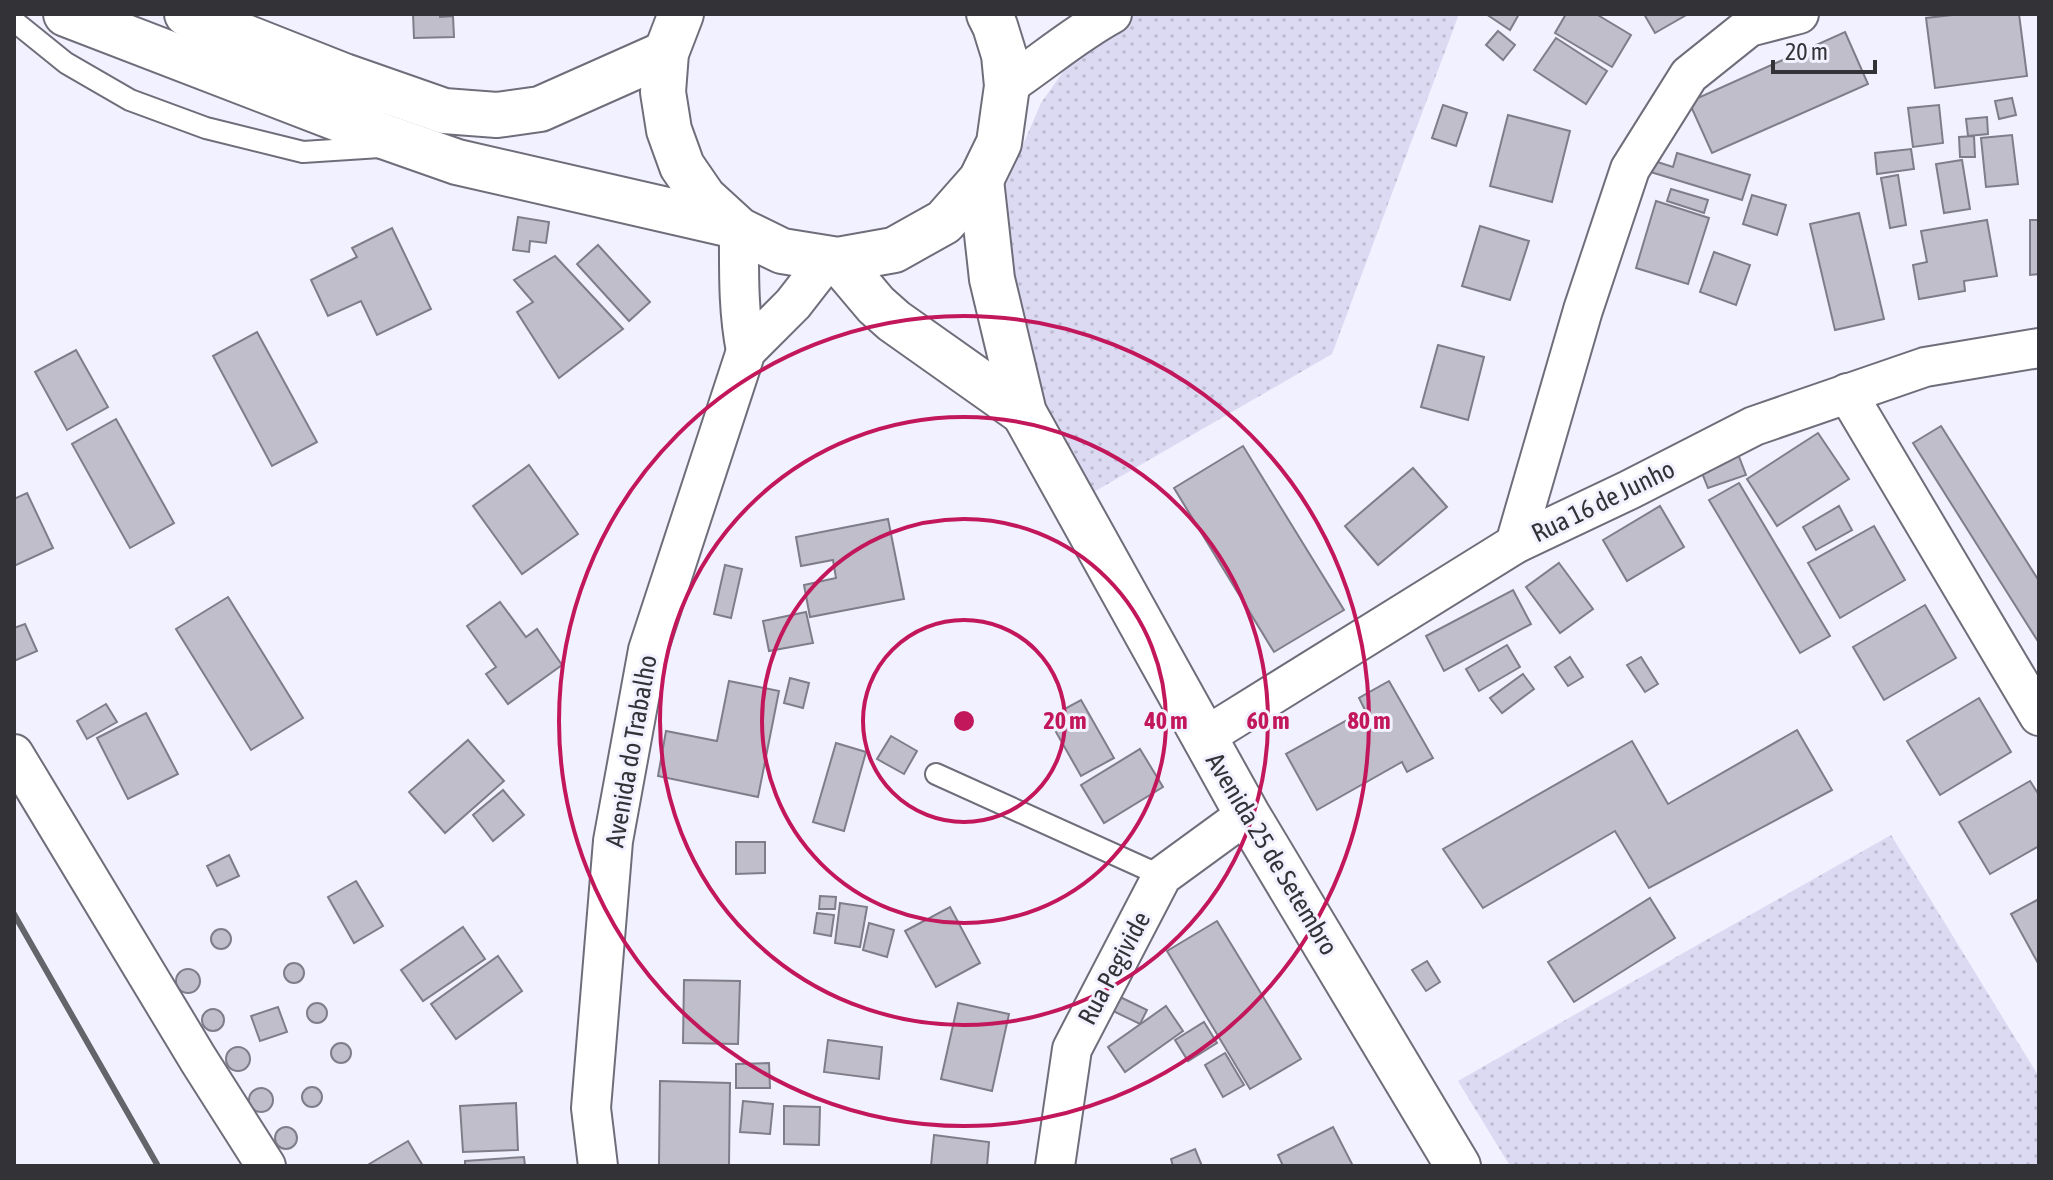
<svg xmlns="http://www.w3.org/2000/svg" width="2053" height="1180" font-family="'Asap Condensed',sans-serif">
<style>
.park{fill:url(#park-dots)}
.building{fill:#c0becb;stroke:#7f7d89;stroke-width:2}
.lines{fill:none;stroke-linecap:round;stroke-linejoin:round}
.lane-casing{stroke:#6f6d79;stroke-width:24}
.street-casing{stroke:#6f6d79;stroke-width:42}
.secondary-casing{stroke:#6f6d79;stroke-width:48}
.lane{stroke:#fff;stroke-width:20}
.street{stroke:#fff;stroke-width:38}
.secondary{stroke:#fff;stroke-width:44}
.rail{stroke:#64646b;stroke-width:6}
.ring{fill:none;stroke:#c2185b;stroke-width:4}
.labels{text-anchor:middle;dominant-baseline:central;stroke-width:6;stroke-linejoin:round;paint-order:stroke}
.street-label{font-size:26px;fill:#323237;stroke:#f2f1ff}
.centre{fill:#c2185b;stroke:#f2f1ff;stroke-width:4}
.ring-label{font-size:24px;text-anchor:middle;font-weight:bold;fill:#c2185b;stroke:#f2f1ff;stroke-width:6;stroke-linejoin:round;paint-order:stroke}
</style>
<defs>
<pattern id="park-dots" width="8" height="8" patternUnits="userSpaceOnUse" patternTransform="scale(2)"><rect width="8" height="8" fill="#dcd9f3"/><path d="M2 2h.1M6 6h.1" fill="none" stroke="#bdbbd1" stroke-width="1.8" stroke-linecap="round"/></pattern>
</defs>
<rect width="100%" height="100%" fill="#f2f1ff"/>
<g class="park">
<polygon points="1122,14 1459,14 1332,354 1092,493 1062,440 1006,326 998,249 1005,187 1041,103 1089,35"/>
<polygon points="1891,835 2039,1077 2039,1166 1510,1166 1458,1081"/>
</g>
<g class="building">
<polygon points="413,14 440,14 440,17 453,16 454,37 414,38"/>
<polygon points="1486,14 1519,14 1510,30"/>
<polygon points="1566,14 1596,14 1631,35 1612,67 1555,33"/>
<polygon points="1644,14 1688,14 1655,33"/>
<polygon points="1961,14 2019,14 2027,76 1935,88 1926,18"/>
<polygon points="1498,31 1515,45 1503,60 1486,45"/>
<polygon points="1845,32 1868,84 1712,153 1689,102"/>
<polygon points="1556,38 1607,71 1586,104 1534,70"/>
<polygon points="2012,98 2016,115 1999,119 1995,101"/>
<polygon points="1443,105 1467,113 1456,146 1432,138"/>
<polygon points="1939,105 1943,143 1913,147 1908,108"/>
<polygon points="1508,115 1570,131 1552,202 1490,186"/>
<polygon points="1987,117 1988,134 1968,136 1966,119"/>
<polygon points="2012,135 2018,184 1986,187 1981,138"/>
<polygon points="1974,136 1975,157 1960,157 1959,137"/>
<polygon points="1911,149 1914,169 1877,174 1875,153"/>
<polygon points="1677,153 1750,175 1742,200 1641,169 1645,158 1673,167"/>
<polygon points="1962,160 1970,209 1944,213 1936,164"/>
<polygon points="1898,175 1906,225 1890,228 1881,178"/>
<polygon points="1671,189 1708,200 1704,213 1667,201"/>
<polygon points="1752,195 1786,205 1777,235 1743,224"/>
<polygon points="1656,201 1709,218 1688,284 1636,268"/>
<polygon points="1859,213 1884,319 1835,330 1810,224"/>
<polygon points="518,217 549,222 546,243 530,241 529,252 513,250"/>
<polygon points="1987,220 1997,276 1964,281 1965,291 1919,299 1913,265 1927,262 1921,231"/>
<polygon points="2030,220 2039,220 2039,274 2030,275"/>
<polygon points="1480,226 1529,241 1510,300 1462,286"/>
<polygon points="392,228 431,309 377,335 361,301 328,316 311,280 357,257 352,248"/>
<polygon points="598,245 650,302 629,321 577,264"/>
<polygon points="1714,252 1750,265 1736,305 1700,292"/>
<polygon points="555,256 623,329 559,378 517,312 533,302 514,280"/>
<polygon points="257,332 317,442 272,466 213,356"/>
<polygon points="1438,345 1484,357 1468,420 1421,407"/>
<polygon points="76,350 108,407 67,430 35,372"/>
<polygon points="116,419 174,523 130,548 72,444"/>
<polygon points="1941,426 2039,581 2039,643 1913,443"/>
<polygon points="1818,433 1849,479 1777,526 1747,479"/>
<polygon points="1243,446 1344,610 1274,652 1174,488"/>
<polygon points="1738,454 1746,475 1708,488 1700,468"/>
<polygon points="529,465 578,534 522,574 473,506"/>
<polygon points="1413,468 1447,507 1378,565 1345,526"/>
<polygon points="1739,483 1830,636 1800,653 1709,500"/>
<polygon points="27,493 53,548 14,566 14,499"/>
<polygon points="1660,506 1684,547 1627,581 1603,540"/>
<polygon points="1839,506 1852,530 1816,550 1803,527"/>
<polygon points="888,519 904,599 810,617 804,585 836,578 833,560 801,566 796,537"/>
<polygon points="1874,526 1905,580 1840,618 1808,563"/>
<polygon points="1559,563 1593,609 1560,633 1526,587"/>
<polygon points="725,565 742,569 731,618 714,614"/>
<polygon points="1513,590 1531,624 1444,671 1426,636"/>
<polygon points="228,597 303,718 251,750 176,629"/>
<polygon points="500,602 526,637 537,629 562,665 508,704 486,674 496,667 467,626"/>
<polygon points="1925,605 1956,658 1884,700 1853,647"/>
<polygon points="806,612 813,643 769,651 763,621"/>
<polygon points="25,624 37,651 14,661 14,628"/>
<polygon points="1507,645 1520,667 1479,691 1466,669"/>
<polygon points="1570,657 1583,677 1568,686 1555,667"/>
<polygon points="1641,657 1658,684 1645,692 1627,665"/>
<polygon points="1523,674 1534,689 1502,713 1490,698"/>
<polygon points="790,678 809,683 803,708 784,703"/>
<polygon points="729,681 779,691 758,797 658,776 666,731 717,741"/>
<polygon points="1389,681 1433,758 1407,772 1402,762 1317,810 1286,754 1365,710 1359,698"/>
<polygon points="1979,698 2011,752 1940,795 1907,741"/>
<polygon points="1081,700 1114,758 1081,776 1048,718"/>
<polygon points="106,704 117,722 87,739 77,721"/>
<polygon points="146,713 178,774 128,799 97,738"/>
<polygon points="1797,730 1832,790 1649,888 1615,831 1483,908 1443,849 1632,741 1668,804"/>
<polygon points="891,736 917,751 904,774 877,759"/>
<polygon points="468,740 504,781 445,833 409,792"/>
<polygon points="836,743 866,752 844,831 813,822"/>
<polygon points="1140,749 1163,787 1104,823 1081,785"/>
<polygon points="2030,781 2039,795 2039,846 1990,874 1959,822"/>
<polygon points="503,790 524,815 493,841 473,815"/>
<polygon points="736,842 765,842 765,873 736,874"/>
<polygon points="229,855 239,876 217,886 207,866"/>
<polygon points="356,881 383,926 354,943 328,897"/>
<polygon points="820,896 836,897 835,909 819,909"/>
<polygon points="1650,898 1675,938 1574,1002 1548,962"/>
<polygon points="2039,899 2039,965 2011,914"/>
<polygon points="840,903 867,907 860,947 835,943"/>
<polygon points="950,907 980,963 936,987 905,931"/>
<polygon points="817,913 834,915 831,936 814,933"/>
<polygon points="1217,921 1301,1059 1250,1089 1167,951"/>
<polygon points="869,923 894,930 887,957 863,950"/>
<polygon points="463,927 485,959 423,1001 401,970"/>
<circle cx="221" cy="939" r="10"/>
<polygon points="498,956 522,991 456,1039 431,1004"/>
<polygon points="1427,961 1440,982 1426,991 1412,970"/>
<circle cx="294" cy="973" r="10"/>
<circle cx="188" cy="981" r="12"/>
<polygon points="684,980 740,981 738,1044 683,1043"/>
<polygon points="1116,995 1147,1010 1140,1024 1109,1009"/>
<polygon points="958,1003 1009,1014 992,1091 941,1079"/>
<circle cx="317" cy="1013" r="10"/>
<polygon points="1166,1006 1183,1031 1125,1072 1108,1047"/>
<polygon points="278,1007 287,1032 260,1041 251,1016"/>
<circle cx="213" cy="1020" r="11"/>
<polygon points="1204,1022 1217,1043 1188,1061 1175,1040"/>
<polygon points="828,1040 882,1047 879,1079 824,1072"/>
<circle cx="341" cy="1053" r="10"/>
<circle cx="238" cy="1059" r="12"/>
<polygon points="1225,1053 1244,1085 1223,1097 1205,1065"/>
<polygon points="769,1063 770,1088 736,1088 736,1064"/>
<polygon points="660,1081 730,1083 729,1166 659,1165"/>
<circle cx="312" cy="1097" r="10"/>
<circle cx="261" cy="1100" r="12"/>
<polygon points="743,1101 773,1104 770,1134 740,1132"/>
<polygon points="516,1103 518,1150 463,1152 460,1106"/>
<polygon points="784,1106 820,1107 819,1145 784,1144"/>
<polygon points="1333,1127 1353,1166 1283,1166 1278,1155"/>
<circle cx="286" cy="1138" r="11"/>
<polygon points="934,1135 989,1142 987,1166 931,1166"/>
<polygon points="408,1141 423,1166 366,1166"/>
<polygon points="1195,1149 1202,1166 1173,1166 1171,1159"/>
<polygon points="524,1157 525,1166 465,1166 465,1161"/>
</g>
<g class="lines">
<g class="lane-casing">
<g id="lane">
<polyline points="14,21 66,63 130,100 206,128 303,152 380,147"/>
<polyline points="936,774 1162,876"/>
</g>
</g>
<g class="street-casing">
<g id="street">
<path d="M1007,86C1043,62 1075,34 1112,14"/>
<path d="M739,230C739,271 738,311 746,351"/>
<polyline points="1847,393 2039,716"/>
<polyline points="1515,544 1583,310 1630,169 1689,75 1749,27 1799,14"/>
<polyline points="1203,738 1515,544 1629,490 1754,426 1925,367 2039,348"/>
<polyline points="14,754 198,1059 266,1166"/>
<polyline points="598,1166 591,1108 613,841 648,650 746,351 793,304 828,259"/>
<polyline points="1055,1166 1072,1049 1162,876 1247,814"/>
</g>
</g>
<g class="secondary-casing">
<g id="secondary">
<polyline points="66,14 383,136 457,162 732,225"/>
<polyline points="187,14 344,76 444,111 497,115 540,109 666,53"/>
<polyline points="681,14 666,53 663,92 669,130 682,166 704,198 739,230 782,251 838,260 894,250 944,222 981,180 999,143 1007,86 1004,55 995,26 989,14"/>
<polyline points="981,180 992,279 1024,413 1247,814 1458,1166"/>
<polyline points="838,260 876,305 894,321 1024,413"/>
</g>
</g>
<use href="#lane" class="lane"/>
<use href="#street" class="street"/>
<use href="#secondary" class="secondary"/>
<polyline class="rail" points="14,914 158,1166"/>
</g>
<g class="ring">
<circle cx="964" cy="721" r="101"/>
<circle cx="964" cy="721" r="202"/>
<circle cx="964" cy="721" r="304"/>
<circle cx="964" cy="721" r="405"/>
</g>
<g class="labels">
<g class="street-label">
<text transform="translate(1603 501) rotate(-26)">Rua 16 de Junho</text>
<text transform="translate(631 751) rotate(-80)">Avenida do Trabalho</text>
<text transform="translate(1272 854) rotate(59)">Avenida 25 de Setembro</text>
<text transform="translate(1114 968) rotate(-62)">Rua Pegivide</text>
</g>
</g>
<circle cx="964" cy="721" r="12" class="centre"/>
<g class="ring-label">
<text x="1065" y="729">20 m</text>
<text x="1166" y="729">40 m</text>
<text x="1268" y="729">60 m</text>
<text x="1369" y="729">80 m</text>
</g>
<rect width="2053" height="1180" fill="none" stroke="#323237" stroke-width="32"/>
<path d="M1773 60v12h102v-12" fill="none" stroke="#323237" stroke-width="4"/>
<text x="1785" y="60" font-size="24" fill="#323237" stroke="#f2f1ff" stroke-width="6" paint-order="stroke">20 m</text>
</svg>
